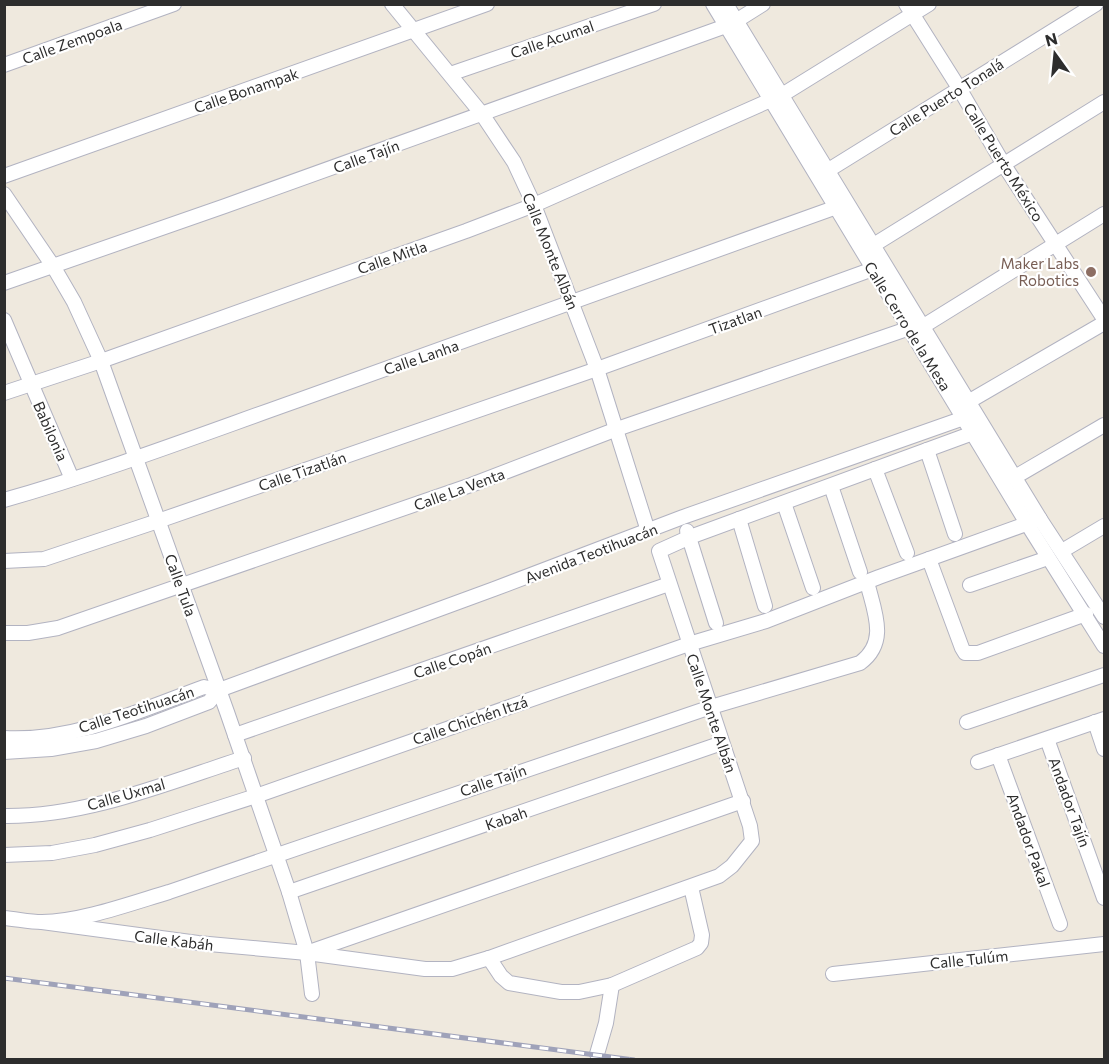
<svg xmlns="http://www.w3.org/2000/svg" width="1109" height="1064" font-family="Commissioner,sans-serif">
<style>
.lines{fill:none;stroke-linecap:round;stroke-linejoin:round}
.minor-casing{stroke:#b2b3c1;stroke-width:16}
.minor{stroke:#fff;stroke-width:14}
.rail-casing{stroke:#9fa2b9;stroke-width:5}
.rail{stroke:#fff;stroke-width:3;stroke-dasharray:9;stroke-linecap:butt}
.education-dot{fill:#8d6e63;stroke:#fff;stroke-width:2}
.labels{text-anchor:middle;dominant-baseline:central;stroke-width:4.5;stroke-linejoin:round;paint-order:stroke}
.street-label{font-size:15px;fill:#2d2d2d;stroke:#fff}
.education-label{font-size:15px;fill:#785e54;stroke:#fff;text-anchor:end}
</style>
<rect width="100%" height="100%" fill="#efe9de"/>
<g class="lines">
<g class="minor-casing">
<g id="minor">
<polyline points="392,4 482,114 514,162 534,205 597,369 648,531"/>
<polyline points="713,4 1028,525 1104,646"/>
<polyline points="726,4 1040,519 1104,617"/>
<polyline points="906,4 959,88 1004,165 1104,319"/>
<polyline points="736,21 763,4"/>
<polyline points="4,65 174,4"/>
<polyline points="450,74 654,4"/>
<polyline points="827,171 1096,4"/>
<polyline points="4,176 487,4"/>
<polyline points="4,194 53,266 74,302 101,361 227,712 289,892 307,953 312,994"/>
<polyline points="872,246 1104,102"/>
<polyline points="4,283 225,206 726,26"/>
<polyline points="4,320 72,479"/>
<polyline points="922,327 1104,214"/>
<polyline points="4,393 101,361 466,231 534,205 782,95 929,4"/>
<polyline points="968,402 1104,323"/>
<polyline points="927,450 955,534"/>
<polyline points="875,469 907,553"/>
<polyline points="1015,477 1104,425"/>
<polyline points="831,486 860,572"/>
<path d="M4,500C103,472 200,435 296,401C476,338 655,273 834,208"/>
<polyline points="784,503 813,588"/>
<polyline points="739,519 765,606"/>
<polyline points="687,531 716,623"/>
<polyline points="1062,551 1104,526"/>
<polyline points="929,559 962,648 965,653 978,653 1086,614"/>
<polyline points="4,561 44,559 158,521 597,369 873,269"/>
<polyline points="970,585 1048,558"/>
<polyline points="4,633 28,633 58,628 471,485 617,429 910,328"/>
<polyline points="219,690 494,589 683,517 964,418"/>
<polyline points="967,722 1104,675"/>
<polyline points="1095,722 1104,749"/>
<polyline points="235,735 669,584"/>
<path d="M4,738C73,742 141,710 204,687L219,690"/>
<polyline points="1047,739 1104,898"/>
<polyline points="4,752 51,749 96,741 146,726 209,702 219,690"/>
<polyline points="998,755 1060,924"/>
<polyline points="978,762 1104,719"/>
<path d="M4,816C86,817 167,783 244,758"/>
<polyline points="4,855 52,853 95,845 150,830 256,796 689,644 766,621 879,577 1040,519"/>
<polyline points="289,892 722,743"/>
<path d="M4,918C17,919 29,922 42,922C80,922 132,903 169,892L711,707L860,663C889,642 874,611 867,582"/>
<polyline points="42,922 198,943 307,953 425,969 452,969 489,958 719,876 732,866 752,841 750,826 659,551 690,537 973,433"/>
<polyline points="309,952 743,801"/>
<polyline points="489,958 501,976 509,983 561,992 579,992 612,985 697,948 701,943 702,935 691,887"/>
<polyline points="833,974 1104,944"/>
<polyline points="597,1054 606,1023 612,985"/>
</g>
</g>
<use href="#minor" class="minor"/>
<g class="rail-casing">
<polyline id="rail" points="4,978 634,1060"/>
</g>
<use href="#rail" class="rail"/>
</g>
<circle class="education-dot" cx="1091" cy="272" r="6"/>
<g class="labels">
<g class="street-label">
<text transform="translate(552 39) rotate(-19)">Calle Acumal</text>
<text transform="translate(72 41) rotate(-20)">Calle Zempoala</text>
<text transform="translate(246 90) rotate(-19)">Calle Bonampak</text>
<text transform="translate(946 97) rotate(-32)">Calle Puerto Tonalá</text>
<text transform="translate(366 156) rotate(-20)">Calle Tajín</text>
<text transform="translate(1004 162) rotate(58)">Calle Puerto México</text>
<text transform="translate(551 251) rotate(68)">Calle Monte Albán</text>
<text transform="translate(392 257) rotate(-19)">Calle Mitla</text>
<text transform="translate(735 320) rotate(-20)">Tizatlan</text>
<text transform="translate(908 326) rotate(58)">Calle Cerro de la Mesa</text>
<text transform="translate(421 357) rotate(-19)">Calle Lanha</text>
<text transform="translate(51 431) rotate(66)">Babilonia</text>
<text transform="translate(302 471) rotate(-19)">Calle Tizatlán</text>
<text transform="translate(459 489) rotate(-20)">Calle La Venta</text>
<text transform="translate(591 553) rotate(-21)">Avenida Teotihuacán</text>
<text transform="translate(181 585) rotate(70)">Calle Tula</text>
<text transform="translate(452 660) rotate(-19)">Calle Copán</text>
<text transform="translate(136 709) rotate(-18)">Calle Teotihuacán</text>
<text transform="translate(712 713) rotate(71)">Calle Monte Albán</text>
<text transform="translate(470 720) rotate(-19)">Calle Chichén Itzá</text>
<text transform="translate(493 780) rotate(-19)">Calle Tajín</text>
<text transform="translate(126 794) rotate(-16)">Calle Uxmal</text>
<text transform="translate(1070 802) rotate(70)">Andador Tajín</text>
<text transform="translate(506 818) rotate(-19)">Kabah</text>
<text transform="translate(1029 840) rotate(70)">Andador Pakal</text>
<text transform="translate(174 940) rotate(7)">Calle Kabáh</text>
<text transform="translate(969 959) rotate(-6)">Calle Tulúm</text>
</g>
<g class="education-label">
<text x="1079" y="263">Maker Labs<tspan x="1079" dy="17">Robotics</tspan></text>
</g>
</g>
<rect width="1109" height="1064" fill="none" stroke="#2d2d2d" stroke-width="12"/>
<g transform="translate(1055 54) rotate(345)" stroke="#ffffff" stroke-width="4.5" paint-order="stroke">
<path d="M0-4.5L10 22L0 15L-10 22Z" fill="#2d2d2d"/>
<text y="-9" font-size="16" font-weight="bold" text-anchor="middle" fill="#2d2d2d">N</text>
</g>
</svg>
